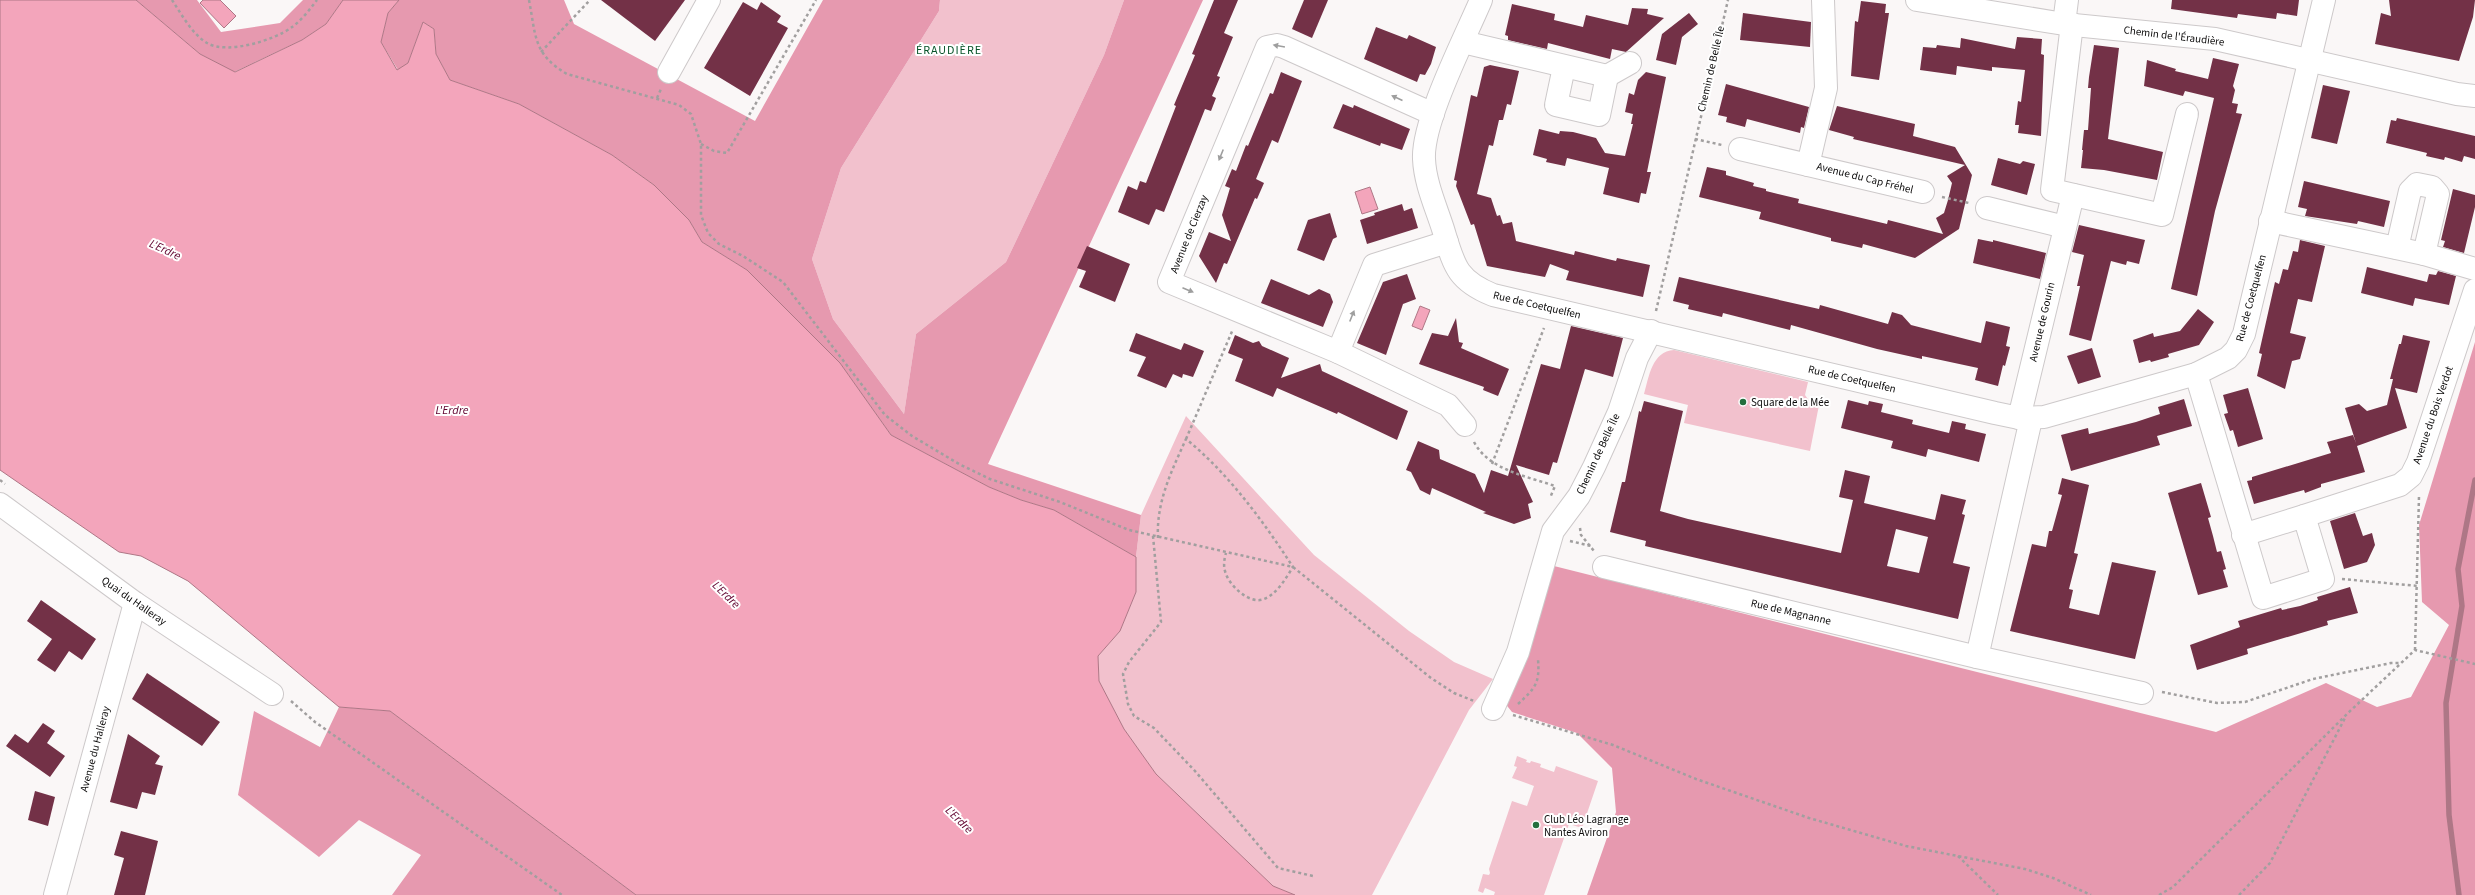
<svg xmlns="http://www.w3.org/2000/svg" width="2475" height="895" font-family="'Source Sans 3',sans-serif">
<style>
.green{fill:#f2c1cd}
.forest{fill:#e699af}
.water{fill:#f3a5bb;stroke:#ae7786}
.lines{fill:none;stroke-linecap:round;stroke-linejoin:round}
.stream{stroke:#ae7786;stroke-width:5.5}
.building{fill:#733147;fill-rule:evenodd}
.minor-casing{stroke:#cdc9ca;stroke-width:24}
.path{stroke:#a19f9f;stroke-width:2.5;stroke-dasharray:3 3;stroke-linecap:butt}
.minor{stroke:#fff;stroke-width:22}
.oneway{fill:#9e9e9e}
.poi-dot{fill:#236f3e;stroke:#fff;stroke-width:1.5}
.labels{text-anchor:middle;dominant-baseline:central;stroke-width:4;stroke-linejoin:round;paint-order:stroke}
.street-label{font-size:11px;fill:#0d0c0c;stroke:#fff}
.poi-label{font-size:11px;fill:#0d0c0c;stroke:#fff;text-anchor:start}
.neighbourhood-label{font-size:12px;letter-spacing:1px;fill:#085429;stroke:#fff}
.water-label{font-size:12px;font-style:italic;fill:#5f012d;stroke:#fff}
</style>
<rect width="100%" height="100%" fill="#faf7f7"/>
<g class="green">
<polygon points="940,0 1124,0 1104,55 1006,262 916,334 904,414 833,319 812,259 841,168 939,11"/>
<path d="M1674,350L1808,382L1805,395L1810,402L1819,405L1810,451L1684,423L1688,405L1644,394C1649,377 1652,351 1674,350Z"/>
<polygon points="1186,416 1314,555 1409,631 1454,662 1493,679 1469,710 1372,895 1295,895 1273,886 1156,774 1124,729 1099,681 1098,656 1120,631 1136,592 1136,557 1141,515"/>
<polygon points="1517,756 1527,760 1526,762 1530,763 1531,761 1541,764 1540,767 1554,772 1556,766 1598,781 1582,828 1569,824 1544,895 1494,895 1495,892 1485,888 1483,893 1478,891 1483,874 1489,875 1490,873 1489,869 1512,801 1527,806 1534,786 1512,778 1517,767 1514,766"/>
</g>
<g class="forest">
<polygon points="136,0 197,0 221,32 280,23 303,0 343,0 326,24 302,40 234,72 200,54"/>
<polygon points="399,0 564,0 574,24 755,121 823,0 940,0 939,11 841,168 812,259 833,319 904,414 916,334 1006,262 1104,55 1124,0 1203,0 988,464 1141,515 1136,557 1054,510 1021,500 989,487 891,435 840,363 747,270 702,242 689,220 654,185 612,155 519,104 450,80 436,54 434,29 423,22 408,63 398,70 381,42 388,13"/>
<polygon points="2475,342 2475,895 1587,895 1616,812 1612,768 1577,733 1512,712 1504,702 1525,653 1554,566 2216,732 2326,683 2377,707 2411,697 2449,625 2422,602 2419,525"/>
<polygon points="339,707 390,711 636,895 392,895 421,855 359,820 319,857 238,795 254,711 320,747"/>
</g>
<g class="water">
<polygon points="0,0 136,0 200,54 235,72 302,40 326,24 343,0 399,0 388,13 381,42 397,70 408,63 423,22 434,29 436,54 450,80 519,104 612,155 654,185 689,220 702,242 747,270 840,363 891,435 989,487 1021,500 1054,510 1136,557 1136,592 1120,631 1098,656 1099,681 1124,729 1156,774 1273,886 1295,895 636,895 390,711 339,707 188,581 141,556 119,552 0,470"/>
<polygon points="203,0 220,0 236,16 224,28 200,3"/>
<polygon points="1370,187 1378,209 1362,214 1355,192"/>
<polygon points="1420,306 1430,310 1422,330 1412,326"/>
</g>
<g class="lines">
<polyline class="stream" points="2459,895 2449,815 2446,703 2462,606 2458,569 2475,480"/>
</g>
<g class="building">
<polygon points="601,0 685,0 655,41"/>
<polygon points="1214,0 1238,0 1224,33 1233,37 1217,76 1220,77 1212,96 1216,98 1211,111 1205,109 1164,212 1156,209 1149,225 1118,212 1128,186 1137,190 1140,181 1146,183 1176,106 1174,105 1195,55 1192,54"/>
<polygon points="1304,0 1328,0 1312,38 1292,29"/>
<polygon points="2172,0 2299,0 2297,16 2277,13 2276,19 2238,14 2237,18 2171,9"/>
<polygon points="2389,0 2475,0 2473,17 2459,61 2375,44 2381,13 2391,16"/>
<polygon points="1861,1 1886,4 1885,13 1889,13 1879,80 1851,76 1855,21 1858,22"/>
<polygon points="743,2 757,10 761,2 781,16 777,22 788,28 750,96 704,68"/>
<polygon points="1512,4 1555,14 1554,20 1583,27 1586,15 1628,25 1632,8 1648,9 1647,14 1664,18 1626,52 1612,49 1610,59 1548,43 1547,49 1508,40 1508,36 1505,35"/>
<polygon points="1689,13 1698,24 1682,37 1676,65 1656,60 1662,34"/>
<polygon points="1743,13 1811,22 1810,47 1740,40"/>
<polygon points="1376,27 1407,39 1409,35 1436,47 1431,64 1425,75 1420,74 1417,82 1364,59"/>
<polygon points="2017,37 2042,39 2041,54 2044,55 2041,136 2018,133 2019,125 2015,125 2018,101 2021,102 2025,70 1992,67 1992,71 1957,66 1956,75 1920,70 1923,47 1936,48 1937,45 1960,48 1961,38 2015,49"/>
<polygon points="2094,45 2119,48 2108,139 2163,152 2157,180 2104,170 2081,168 2083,150 2082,150 2084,130 2088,130 2091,88 2088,88 2089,77"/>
<polygon points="2213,58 2239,64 2233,86 2235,90 2232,103 2238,104 2236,113 2242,114 2215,211 2197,296 2171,289 2214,98 2185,91 2183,96 2144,86 2147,60 2176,69 2175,71 2208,79"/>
<polygon points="1490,65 1519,71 1511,105 1507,104 1503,120 1499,120 1493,146 1489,145 1477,194 1491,198 1497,216 1500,215 1503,224 1512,222 1516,241 1574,255 1575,251 1616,261 1617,258 1650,265 1643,297 1566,280 1569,271 1550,264 1545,277 1487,266 1474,224 1471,225 1456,186 1457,181 1454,180 1471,95 1477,97 1484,67"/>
<polygon points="1281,72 1302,81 1278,143 1272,140 1256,179 1264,183 1257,199 1255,198 1227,264 1224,263 1216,283 1199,256 1209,232 1231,241 1222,215 1230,188 1225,186 1232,169 1236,171 1246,145 1248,146 1270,93 1273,94"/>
<polygon points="1646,72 1666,77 1647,172 1651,172 1646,194 1641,193 1639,203 1603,194 1609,168 1567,158 1565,166 1546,162 1547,159 1533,155 1539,129 1559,134 1560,131 1573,132 1596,138 1605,153 1625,156 1633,124 1631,124 1633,114 1625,112 1629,93 1634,95 1638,80"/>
<polygon points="1726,84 1809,107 1804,128 1801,127 1800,133 1747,119 1745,127 1726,122 1727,117 1718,115"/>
<polygon points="2323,85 2350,91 2337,144 2311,138"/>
<polygon points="1343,104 1353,108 1354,105 1410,129 1402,150 1381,143 1380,146 1333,128"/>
<polygon points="1837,106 1915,124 1913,136 1955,147 1972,175 1959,229 1915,258 1863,244 1862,248 1831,241 1831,238 1759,219 1761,212 1699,197 1707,167 1726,171 1726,175 1754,183 1753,186 1766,189 1766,191 1799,199 1798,203 1887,224 1888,220 1943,234 1936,218 1944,213 1948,200 1952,183 1947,176 1965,165 1853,139 1854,137 1829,130"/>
<polygon points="2397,118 2475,136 2475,159 2464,156 2462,162 2445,157 2444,160 2426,156 2427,153 2386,143 2391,120 2396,121"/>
<polygon points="1998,158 2020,164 2023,161 2035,164 2027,195 1991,185"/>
<polygon points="2304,181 2390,201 2384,227 2358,221 2357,224 2305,216 2307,209 2298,207"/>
<polygon points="2453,189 2475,195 2475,207 2464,253 2443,247 2445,241 2441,240"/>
<polygon points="1402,204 1404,211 1412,208 1418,228 1367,244 1360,220 1375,215 1374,213"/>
<polygon points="1330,213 1337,237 1333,239 1324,261 1297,250 1308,220"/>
<polygon points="2079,225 2145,240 2139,264 2127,261 2126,265 2111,261 2091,341 2069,335 2080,286 2077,286 2084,255 2072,252"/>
<polygon points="1978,239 1993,242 1993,240 2046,253 2040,279 1973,263"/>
<polygon points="2300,240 2325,246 2312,302 2298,299 2290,333 2306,337 2300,359 2292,361 2285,389 2257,376 2262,354 2259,353 2275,282 2279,284 2283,269 2288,270 2293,251 2298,252"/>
<polygon points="1087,246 1130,264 1115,302 1079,287 1086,271 1077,268"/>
<polygon points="2367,267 2427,282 2429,274 2436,275 2438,271 2456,276 2449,305 2415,298 2413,306 2361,293"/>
<polygon points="1407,274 1416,299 1403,304 1386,355 1357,343 1383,282"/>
<polygon points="1679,277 1819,309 1820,305 1888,324 1892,312 1902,315 1911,325 1981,343 1986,321 2010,327 2006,346 2010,347 2005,366 2003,365 1998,386 1975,380 1978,368 1922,356 1922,359 1877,349 1791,325 1790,330 1723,313 1722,317 1688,309 1689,305 1673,301"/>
<polygon points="1271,279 1309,295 1319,289 1330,294 1333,302 1323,327 1261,303"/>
<polygon points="2198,309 2214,322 2199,345 2168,354 2169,357 2151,362 2150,360 2139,363 2133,340 2153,333 2154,337 2180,331"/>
<polygon points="1456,318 1459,342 1463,343 1461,348 1509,369 1498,396 1483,390 1484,387 1419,364 1432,333 1448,336"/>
<polygon points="1571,326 1623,338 1613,377 1585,369 1557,463 1553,462 1549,475 1516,465 1533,502 1528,504 1531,518 1514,524 1483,513 1486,512 1432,488 1430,495 1420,490 1411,472 1406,470 1418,441 1439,450 1440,459 1475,474 1484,493 1491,470 1508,476 1541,364 1560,369"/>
<polygon points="1136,333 1181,350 1184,343 1204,351 1193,377 1183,374 1182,378 1173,374 1166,388 1137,376 1146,357 1129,351"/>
<polygon points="1235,335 1253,343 1259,341 1262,346 1289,358 1281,378 1320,364 1322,371 1408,411 1397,440 1338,412 1337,414 1277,388 1273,397 1235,381 1243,359 1228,353"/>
<polygon points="2403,335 2430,341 2417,393 2395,388 2407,428 2357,446 2365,472 2321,484 2321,487 2305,493 2304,490 2254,504 2247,481 2252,480 2252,477 2331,453 2327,442 2353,435 2356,443 2345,408 2359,404 2367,411 2387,405 2393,379 2390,379 2399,344 2401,344"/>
<polygon points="2092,348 2101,377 2078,384 2067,356"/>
<polygon points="2248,388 2263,439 2238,447 2233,430 2230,431 2224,414 2228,413 2223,395"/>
<polygon points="2184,399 2192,426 2157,436 2160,445 2071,471 2061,435 2088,428 2089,434 2136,422 2160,414 2158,407"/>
<polygon points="1848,400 1868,405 1869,401 1883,404 1881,412 1913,420 1912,424 1949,433 1952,421 1966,424 1965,429 1986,434 1979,462 1928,449 1926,457 1891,448 1893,441 1841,428"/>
<path d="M1644,401L1683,411L1660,511L1688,519L1841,553L1853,500L1839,497L1845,470L1870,476L1864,503L1935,520L1941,494L1966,500L1962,514L1965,515L1953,563L1970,567L1958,619L1645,546L1646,541L1610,532L1622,482H1625L1639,411L1641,412ZM1896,529L1928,537L1919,573L1887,566Z"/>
<polygon points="2062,478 2089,485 2074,553 2078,554 2069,589 2073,590 2069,608 2099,615 2112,562 2156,571 2135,659 2010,631 2032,544 2046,547 2049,531 2052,531 2062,495 2058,494"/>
<polygon points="2201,483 2211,517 2208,518 2213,536 2217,552 2221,551 2226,569 2223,570 2228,587 2198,595 2168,493"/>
<polygon points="2355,513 2363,536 2372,533 2375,545 2367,562 2344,569 2330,521"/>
<polygon points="2350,587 2358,613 2327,621 2328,625 2247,649 2248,654 2197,670 2190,645 2240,627 2238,621 2281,608 2282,610 2300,606 2318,600 2317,597"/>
<polygon points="41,600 96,639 82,660 69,651 55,672 37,660 52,639 27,621"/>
<polygon points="147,673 220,722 202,746 132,699"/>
<polygon points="43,723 55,731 47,743 65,756 50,777 6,746 15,734 28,743"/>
<polygon points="128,734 160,756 155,764 163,766 155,795 142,792 137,809 110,802"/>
<polygon points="35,791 55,797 48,826 28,820"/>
<polygon points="121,831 158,841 145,895 114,895 124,858 114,855"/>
</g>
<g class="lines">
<g class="minor-casing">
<g id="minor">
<path d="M1481,0C1465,38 1422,121 1424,159C1425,183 1436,207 1443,229C1454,265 1456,280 1493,295L1995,413L2019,418L2044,417L2196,374L2228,358L2236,350L2244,334L2324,0"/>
<polyline points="1917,0 2064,24 2215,39 2457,94 2475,96"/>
<polyline points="2064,24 2067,0"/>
<polyline points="2072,24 2052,190 2162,215 2187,114"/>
<polyline points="1463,42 1607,76 1630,63"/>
<polyline points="1564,67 1556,105 1599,115 1607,76"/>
<polyline points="669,72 709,0"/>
<polyline points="1433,114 1284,47 1277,45 1267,47 1169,282 1338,352 1448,405 1465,425"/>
<polyline points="1740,149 1923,192"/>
<polyline points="1808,165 1826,88 1823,0"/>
<polyline points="1987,208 2065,227"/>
<polyline points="2270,221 2424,254 2475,269"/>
<polyline points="2397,248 2410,191 2417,184 2432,187 2438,194 2424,254"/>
<polyline points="1338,352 1374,265 1447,242"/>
<polyline points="2196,374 2263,598 2323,579 2304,516 2243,535"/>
<polyline points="2019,418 2073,195"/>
<polyline points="0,504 135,603 272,694"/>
<polyline points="2304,516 2400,485 2411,476 2418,462 2475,290"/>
<polyline points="1604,567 1977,657 2142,693"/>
<polyline points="1977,657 2031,419"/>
<polyline points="1493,709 1518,652 1553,531 1579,496 1594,467 1619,412 1637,358 1651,331"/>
<polyline points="55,895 135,603"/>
</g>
</g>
<g class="path">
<path d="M172,0C182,15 192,34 207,43C227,55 275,40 292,27C302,20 310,9 317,0"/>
<path d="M529,0C536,36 533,54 567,74L679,105L691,114L701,144V215L708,233L719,244L743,256L783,282L885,415L912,436L959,464L990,479L1060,502L1129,530L1293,567L1431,678L1454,693L1474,701"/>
<polyline points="541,52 590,0"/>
<polyline points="657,98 661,89"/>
<polyline points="1695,139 1722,145"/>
<polyline points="701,144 714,151 727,153 816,0"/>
<polyline points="1942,197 1969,203"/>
<polyline points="1656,311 1728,0"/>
<polyline points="1186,439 1233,329"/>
<path d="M1474,442C1489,470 1526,476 1555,486L1550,498"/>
<polyline points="1492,464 1544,328"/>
<polyline points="0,480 5,484"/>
<polyline points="1580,528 1581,535 1594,551"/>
<polyline points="1153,536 1161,622 1129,662 1123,674 1128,704 1134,716 1154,728 1195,771 1278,868 1313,876"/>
<path d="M1158,538C1156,502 1172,470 1186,439C1229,474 1263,521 1293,567C1286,578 1277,594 1264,599C1250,605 1230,586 1226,574C1223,567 1224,560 1226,553"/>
<polyline points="1570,541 1591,546"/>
<polyline points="2342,579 2418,586"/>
<polyline points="2415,650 2419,496"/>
<polyline points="2162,692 2217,703 2245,702 2313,679 2391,663 2400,663"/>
<polyline points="291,701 315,722 562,895"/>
<path d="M1518,704C1535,688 1540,684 1538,659"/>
<polyline points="1513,715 1613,745 1696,779 1809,818 1906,846 2025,869 2053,878 2091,895"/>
<polyline points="1958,856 1998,895"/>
<polyline points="2159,895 2173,887 2348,713 2415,650 2475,664"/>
<polyline points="2239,895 2270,863 2346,716"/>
</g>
<use href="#minor" class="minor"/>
</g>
<defs><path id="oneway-solid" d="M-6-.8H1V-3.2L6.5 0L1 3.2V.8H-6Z"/></defs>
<g class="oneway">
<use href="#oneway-solid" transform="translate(1279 46) rotate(-170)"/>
<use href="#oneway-solid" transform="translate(1397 98) rotate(-156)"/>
<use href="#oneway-solid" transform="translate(1221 155) rotate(112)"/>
<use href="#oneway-solid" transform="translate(1188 290) rotate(23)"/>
<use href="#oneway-solid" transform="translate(1352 316) rotate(-68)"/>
</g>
<g class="poi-dot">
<circle cx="1743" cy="402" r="4"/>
<circle cx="1536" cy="825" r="4"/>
</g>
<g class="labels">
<g class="street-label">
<text transform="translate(2174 36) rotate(7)">Chemin de l'Éraudière</text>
<text transform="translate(1711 69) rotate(-77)">Chemin de Belle Île</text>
<text transform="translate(1865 178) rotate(14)">Avenue du Cap Fréhel</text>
<text transform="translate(1189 234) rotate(-68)">Avenue de Cierzay</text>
<text transform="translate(2251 298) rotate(-75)">Rue de Coetquelfen</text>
<text transform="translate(1537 305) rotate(13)">Rue de Coetquelfen</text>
<text transform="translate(2042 322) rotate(-77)">Avenue de Gourin</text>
<text transform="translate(1852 379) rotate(13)">Rue de Coetquelfen</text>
<text transform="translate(2433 415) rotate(-71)">Avenue du Bois Verdot</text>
<text transform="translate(1598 454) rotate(-65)">Chemin de Belle Île</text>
<text transform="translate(134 601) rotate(35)">Quai du Halleray</text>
<text transform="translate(1791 612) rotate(13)">Rue de Magnanne</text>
<text transform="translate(95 749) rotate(-75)">Avenue du Halleray</text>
</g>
<g class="poi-label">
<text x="1751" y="402">Square de la Mée</text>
<text x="1544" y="819">Club Léo Lagrange<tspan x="1544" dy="13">Nantes Aviron</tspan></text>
</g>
<g class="neighbourhood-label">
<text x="949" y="50">ÉRAUDIÈRE</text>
</g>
<g class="water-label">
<text transform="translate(165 250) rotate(25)">L'Erdre</text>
<text x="452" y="410">L'Erdre</text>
<text transform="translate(726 595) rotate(44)">L'Erdre</text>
<text transform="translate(959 820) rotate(44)">L'Erdre</text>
</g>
</g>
</svg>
